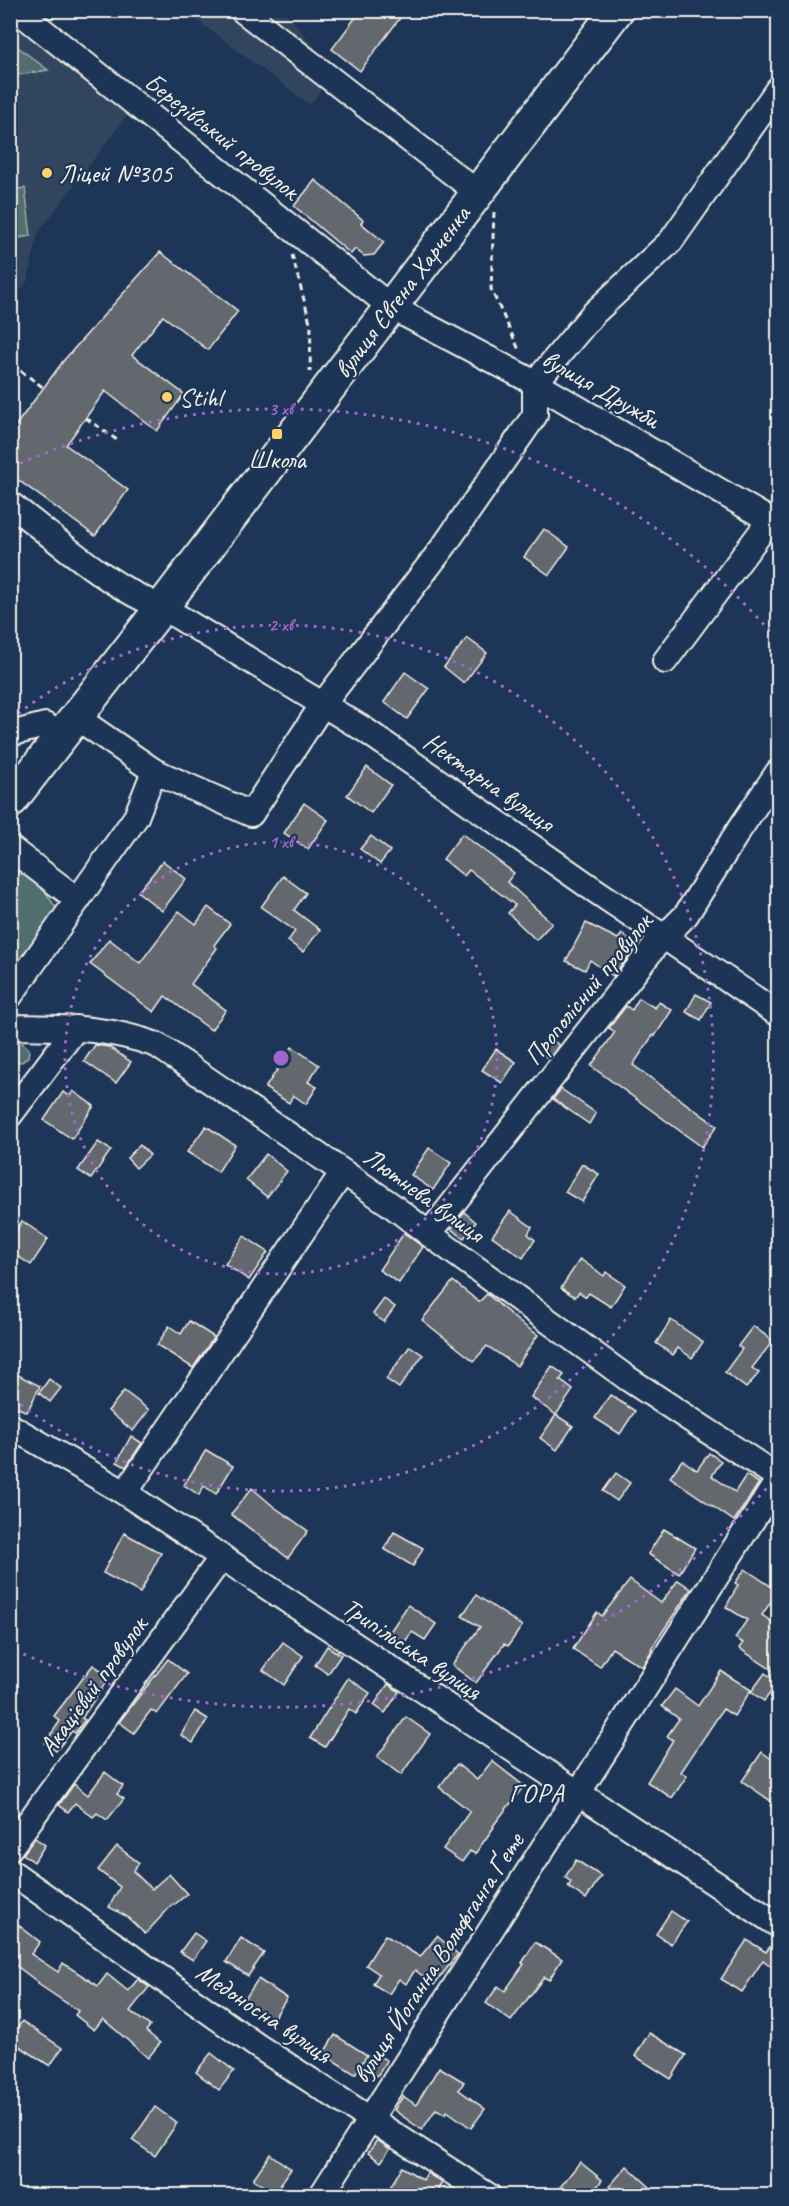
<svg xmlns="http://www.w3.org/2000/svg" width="789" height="2206" font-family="Caveat,sans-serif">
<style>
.built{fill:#32445e}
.green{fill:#4f6e6d;stroke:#a2b0aa;stroke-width:1.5}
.building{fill:#64676e;stroke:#f4f1e8;stroke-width:1.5}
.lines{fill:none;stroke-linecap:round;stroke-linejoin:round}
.minor-casing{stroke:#f4f1e8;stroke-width:28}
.major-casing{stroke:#f4f1e8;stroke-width:36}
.path{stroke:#f4f1e8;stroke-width:3;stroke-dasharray:6 4.5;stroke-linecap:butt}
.minor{stroke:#1d3557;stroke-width:24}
.major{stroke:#1d3557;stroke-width:32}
.ring{fill:none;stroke:#9f67cb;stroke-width:3;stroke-dasharray:3 6}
.poi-dot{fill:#ffd166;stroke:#1d3557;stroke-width:2}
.labels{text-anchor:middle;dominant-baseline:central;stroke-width:4.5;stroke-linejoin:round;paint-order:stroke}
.street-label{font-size:26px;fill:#f4f1e8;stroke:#1d3557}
.poi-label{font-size:26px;fill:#f4f1e8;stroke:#1d3557;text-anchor:start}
.neighbourhood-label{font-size:27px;letter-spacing:1.5px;fill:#f4f1e8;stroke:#1d3557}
.centre{fill:#9f67cb;stroke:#1d3557;stroke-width:3}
.ring-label{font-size:18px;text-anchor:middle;font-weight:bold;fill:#9f67cb;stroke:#1d3557;stroke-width:4.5;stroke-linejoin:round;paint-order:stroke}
</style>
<rect width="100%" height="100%" fill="#1d3557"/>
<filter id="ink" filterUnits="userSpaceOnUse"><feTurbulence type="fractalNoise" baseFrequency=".0167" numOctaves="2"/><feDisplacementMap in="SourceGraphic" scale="12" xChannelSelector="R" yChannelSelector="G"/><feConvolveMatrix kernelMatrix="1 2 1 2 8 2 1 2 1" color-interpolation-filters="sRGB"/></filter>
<g filter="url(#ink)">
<g class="built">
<polygon points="185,11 284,11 335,71 310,105"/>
<polygon points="11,22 129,113 38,233 28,280 11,305"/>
</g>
<g class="green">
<polygon points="10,42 11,42 48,70 11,76"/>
<polygon points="25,188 31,236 11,239 11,190"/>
<polygon points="11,863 44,890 59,912 11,982"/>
<polygon points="11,1039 18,1039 29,1049 28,1057 22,1062 11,1061"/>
</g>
<g class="building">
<polygon points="361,10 406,10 360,71 332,49"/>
<polygon points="315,180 363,220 361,223 384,242 374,255 364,256 355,249 351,254 294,206"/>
<polygon points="160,252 238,311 208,350 163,316 132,355 184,394 157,431 105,391 66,445 128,490 95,536 10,474 10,433 64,360"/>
<polygon points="544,529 569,547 549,575 524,557"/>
<polygon points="467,638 487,653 464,683 444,667"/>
<polygon points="405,672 429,689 407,719 384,702"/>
<polygon points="367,767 391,785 371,813 347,795"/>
<polygon points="304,803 328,820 308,849 284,833"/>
<polygon points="462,834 514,873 507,882 552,923 536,940 508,913 515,905 469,870 464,876 443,859"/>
<polygon points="371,836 390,851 380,864 360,849"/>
<polygon points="163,861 186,879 162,911 138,892"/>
<polygon points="283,876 306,893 294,910 320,930 303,952 288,941 295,931 261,907"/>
<polygon points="208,907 230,924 214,945 217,948 191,984 226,1010 211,1030 165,996 154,1012 90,964 109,939 140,963 179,911 196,924"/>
<polygon points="586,923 618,939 622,934 638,945 613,976 590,960 585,970 566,961"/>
<polygon points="696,994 711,1002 701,1020 686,1012"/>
<polygon points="639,998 655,1008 659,1002 672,1010 655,1036 653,1035 633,1065 717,1126 702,1147 591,1066 615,1032 609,1028 626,1006 632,1010"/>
<polygon points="551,1039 559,1045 549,1059 541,1053"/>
<polygon points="95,1045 109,1047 131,1062 116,1083 84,1061"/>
<polygon points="292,1047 319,1065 308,1082 317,1087 306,1104 293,1095 289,1103 265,1088"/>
<polygon points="496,1049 516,1062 502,1083 482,1070"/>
<polygon points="561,1089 596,1113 589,1124 553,1099"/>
<polygon points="73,1091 94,1106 72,1139 44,1120 63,1092 70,1096"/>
<polygon points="206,1126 235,1145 218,1172 187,1152"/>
<polygon points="98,1142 111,1150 91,1179 78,1170"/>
<polygon points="140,1145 150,1155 136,1168 127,1158"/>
<polygon points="429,1148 451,1163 433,1190 411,1175"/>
<polygon points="266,1154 287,1171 267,1197 246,1180"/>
<polygon points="582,1164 599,1174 582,1202 565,1192"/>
<polygon points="510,1211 532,1227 528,1234 535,1240 523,1258 492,1236"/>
<polygon points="464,1212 476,1222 464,1238 451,1229"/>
<polygon points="22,1221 48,1239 31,1265 10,1251 10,1239"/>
<polygon points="404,1233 423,1247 399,1283 379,1270"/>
<polygon points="244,1236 268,1252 249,1280 225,1264"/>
<polygon points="580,1259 604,1276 606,1272 625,1285 611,1307 589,1293 586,1297 579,1292 575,1297 561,1288"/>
<polygon points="453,1281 479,1302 487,1294 519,1322 538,1335 517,1366 487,1346 474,1361 422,1320"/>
<polygon points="384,1299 395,1307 384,1322 373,1314"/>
<polygon points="671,1320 703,1342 692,1358 678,1348 673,1355 656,1343"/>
<polygon points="189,1321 214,1337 193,1368 157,1345 169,1326 181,1334"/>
<polygon points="753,1326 773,1341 752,1368 759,1373 746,1388 725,1372 742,1349 738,1346"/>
<polygon points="410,1346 423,1355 399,1388 386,1379"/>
<polygon points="552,1366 564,1375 560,1380 573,1390 556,1415 531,1397"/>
<polygon points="10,1371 40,1386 27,1412 10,1404"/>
<polygon points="49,1379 61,1388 50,1402 39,1393"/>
<polygon points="124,1391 149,1410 133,1431 108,1411"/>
<polygon points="610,1395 635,1411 620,1434 595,1418"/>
<polygon points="556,1415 573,1426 557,1450 540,1438"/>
<polygon points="131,1436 142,1443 126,1467 117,1462"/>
<polygon points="206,1450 233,1466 216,1494 204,1486 199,1495 184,1485"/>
<polygon points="709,1453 721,1461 712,1476 735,1492 746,1475 759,1483 734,1521 670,1477 682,1460 697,1470"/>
<polygon points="616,1473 630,1483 617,1501 603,1491"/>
<polygon points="252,1488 273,1506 308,1531 288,1558 231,1514"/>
<polygon points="664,1529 695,1548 679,1574 648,1554"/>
<polygon points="394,1532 423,1548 413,1566 384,1549"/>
<polygon points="124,1533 161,1553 140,1593 103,1573"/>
<polygon points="745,1569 778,1591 762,1615 778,1626 778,1674 739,1648 743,1643 735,1638 747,1620 726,1607 738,1585 735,1583"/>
<polygon points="630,1580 661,1603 678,1580 691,1589 651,1649 652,1650 642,1667 612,1648 600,1667 573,1649 597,1612 602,1616"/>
<polygon points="476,1595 522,1626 508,1646 504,1644 476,1683 452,1665 480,1627 462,1616"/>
<polygon points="408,1605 436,1624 425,1640 412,1632 404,1643 389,1633"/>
<polygon points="283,1642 303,1656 284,1685 263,1670"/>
<polygon points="327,1646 341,1655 328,1674 315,1665"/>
<polygon points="168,1659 187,1674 157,1714 151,1710 134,1733 119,1722"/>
<polygon points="93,1665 110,1676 82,1718 85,1720 75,1733 72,1731 56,1751 45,1743 60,1721 54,1716"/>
<polygon points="721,1671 751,1690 734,1716 723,1709 681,1772 687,1776 672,1798 647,1782 673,1740 667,1736 679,1719 662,1706 675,1689 698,1706"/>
<polygon points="765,1673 778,1683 764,1701 751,1692"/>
<polygon points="348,1678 370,1693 356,1714 349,1709 325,1747 310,1738"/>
<polygon points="388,1684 399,1692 385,1713 374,1705"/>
<polygon points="195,1711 208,1719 193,1743 181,1735"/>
<polygon points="406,1717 430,1734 401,1775 377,1757"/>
<polygon points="762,1752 778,1764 778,1806 742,1781"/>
<polygon points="492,1761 524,1786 493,1826 494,1827 475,1854 470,1851 462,1862 443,1849 470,1811 439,1787 457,1764 477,1780"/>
<polygon points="105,1772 123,1786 117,1794 124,1799 107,1820 97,1813 93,1817 75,1803 68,1812 59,1805 74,1784 88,1795"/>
<polygon points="35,1838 45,1845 34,1862 23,1854"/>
<polygon points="117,1846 139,1863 133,1871 152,1889 169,1874 187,1894 174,1905 173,1904 145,1934 126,1916 109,1907 120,1887 98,1870"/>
<polygon points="576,1860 601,1876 586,1899 568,1887 571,1882 565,1877"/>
<polygon points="671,1911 687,1922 671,1944 656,1934"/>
<polygon points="17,1924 40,1942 31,1954 58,1972 63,1963 98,1986 107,1974 128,1991 138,1979 149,1987 130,2011 150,2026 146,2031 160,2043 148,2058 103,2019 94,2030 75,2015 78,2011 38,1984 39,1983 10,1961 10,1932"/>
<polygon points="194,1933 206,1941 193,1960 180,1952"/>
<polygon points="385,1935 420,1957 437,1936 458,1954 434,1985 415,1970 406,1984 399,1979 389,1994 373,1984 379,1974 366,1965"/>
<polygon points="241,1938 264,1953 248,1976 226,1962"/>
<polygon points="776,1939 778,1939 778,1958 772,1967 763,1960 742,1992 721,1979 747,1940 766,1952"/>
<polygon points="535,1942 562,1959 549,1980 544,1977 511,2021 486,2003 498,1986 505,1991 524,1964 522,1963"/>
<polygon points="258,1979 287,1998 272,2021 243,2002"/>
<polygon points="22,2021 62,2048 50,2066 10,2040"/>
<polygon points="649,2033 686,2055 671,2079 635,2056"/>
<polygon points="335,2035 367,2055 355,2074 323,2054"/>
<polygon points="374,2052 387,2061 377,2076 364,2068"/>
<polygon points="211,2053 234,2071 219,2090 196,2072"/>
<polygon points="439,2067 464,2082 459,2090 485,2109 471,2128 447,2111 445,2114 436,2109 422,2130 394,2110 403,2096 416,2105"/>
<polygon points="155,2107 177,2123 155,2156 132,2140"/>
<polygon points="377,2140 390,2149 381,2162 368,2153"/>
<polygon points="270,2154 291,2169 274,2194 253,2179"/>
<polygon points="580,2162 602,2180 590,2196 553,2196"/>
<polygon points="627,2166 650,2187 642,2196 601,2196"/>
<polygon points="402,2167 423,2180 427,2173 442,2183 438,2189 449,2196 385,2196"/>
</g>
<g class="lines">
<g class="minor-casing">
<g id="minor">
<polyline points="17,10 391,307 535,383 778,525"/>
<polyline points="242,10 478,193"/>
<path d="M10,504C55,538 110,588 162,607L365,730L590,887L778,1014"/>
<polyline points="665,661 770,520"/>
<polyline points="10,734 45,725 62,735"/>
<polyline points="154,771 251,814 323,704 444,546 535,415 535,383 592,315 671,241 778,89"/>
<polyline points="10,848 78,900"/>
<polyline points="10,996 136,817 154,771 76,717"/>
<path d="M10,1027C64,1028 105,1026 157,1045L390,1204L429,1234L627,1378L778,1477"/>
<polyline points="10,1115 76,1028"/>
<polyline points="429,1234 655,946 686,915 739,830 778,772"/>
<polyline points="10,1426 125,1493 778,1925"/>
<polyline points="125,1493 343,1172"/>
<polyline points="10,1848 222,1557"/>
<polyline points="10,1871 256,2045 489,2196"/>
<polyline points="321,2196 778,1480"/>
</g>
</g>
<g class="major-casing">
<polyline id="major" points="10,802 162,607 617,10"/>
</g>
<g class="path">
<polyline points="494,212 491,289 520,352"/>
<polyline points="10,255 13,255"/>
<polyline points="292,255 311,326 310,372"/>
<polyline points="10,370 21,371 44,388"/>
<polyline points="86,418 117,440"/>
</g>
<use href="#minor" class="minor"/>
<use href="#major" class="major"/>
</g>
</g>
<g class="ring">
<circle cx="281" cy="1058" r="216"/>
<path d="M11 719A433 433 0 1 1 11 1397"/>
<path d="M778 1475A649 649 0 0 1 12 1649M12 467A649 649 0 0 1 778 641"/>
</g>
<g class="poi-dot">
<circle cx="47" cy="173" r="6"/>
<circle cx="167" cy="397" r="6"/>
<rect x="271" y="428" width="12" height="12" rx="3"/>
</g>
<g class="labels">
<g class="street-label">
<text transform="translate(222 136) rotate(38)">Березівський провулок</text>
<text transform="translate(402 292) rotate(-53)">вулиця Євгена Харченка</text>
<text transform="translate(601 389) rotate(30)">вулиця Дружби</text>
<text transform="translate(489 782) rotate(35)">Нектарна вулиця</text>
<text transform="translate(588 989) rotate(-51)">Прополісний провулок</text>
<text transform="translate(424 1195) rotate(36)">Лютнева вулиця</text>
<text transform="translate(412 1649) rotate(34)">Трипільська вулиця</text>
<text transform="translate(93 1686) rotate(-54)">Акацієвий провулок</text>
<text transform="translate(438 1958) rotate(-57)">вулиця Йоганна Вольфганга Ґете</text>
<text transform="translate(264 2013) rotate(34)">Медоносна вулиця</text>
</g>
<g class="poi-label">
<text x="59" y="173">Ліцей №305</text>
<text x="179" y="397">Stihl</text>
<text x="277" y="459" text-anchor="middle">Школа</text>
</g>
<g class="neighbourhood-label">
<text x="537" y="1793">ГОРА</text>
</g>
</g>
<circle cx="281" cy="1058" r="9" class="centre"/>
<g class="ring-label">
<text x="281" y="415">3 хв</text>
<text x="281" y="631">2 хв</text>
<text x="281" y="848">1 хв</text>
</g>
<rect width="789" height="2206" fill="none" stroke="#1d3557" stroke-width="36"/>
<rect x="18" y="18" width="753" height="2170" fill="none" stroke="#f4f1e8" stroke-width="2" filter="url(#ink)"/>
</svg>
